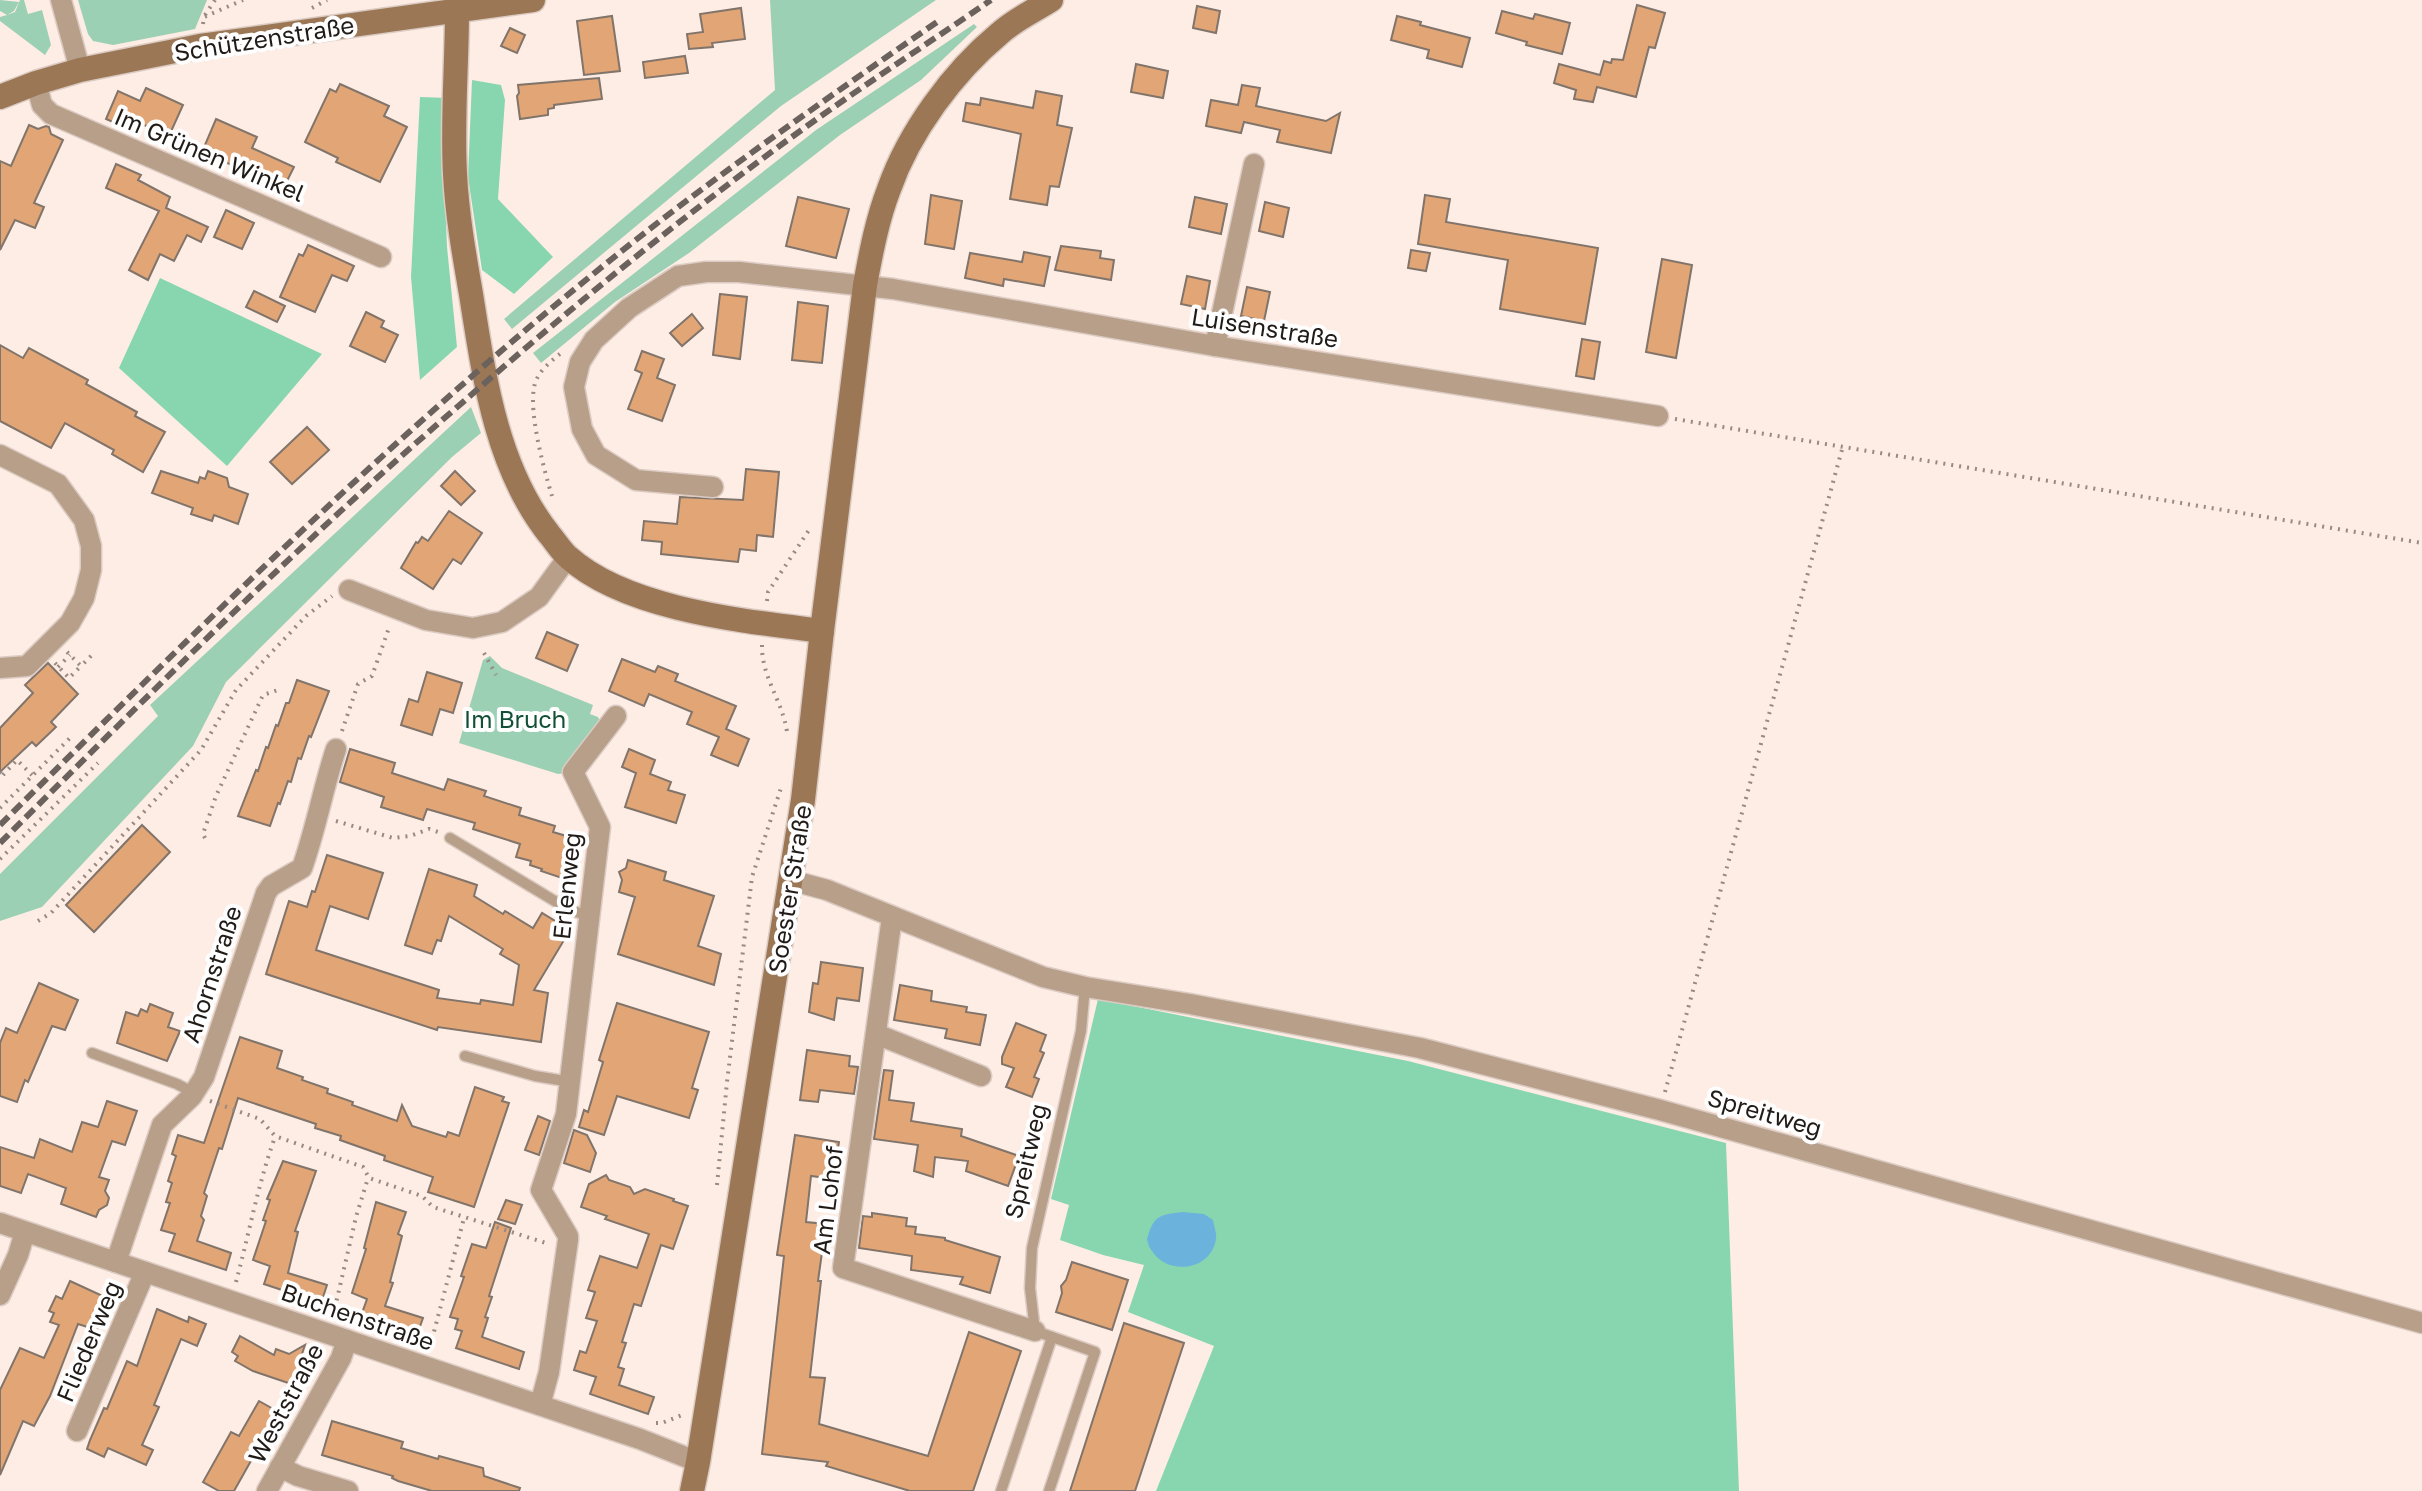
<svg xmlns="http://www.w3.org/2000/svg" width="2422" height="1491" font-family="'Golos Text',sans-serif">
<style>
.green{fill:#9cd0b5}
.forest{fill:#88d6af}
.water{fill:#6bb2dd}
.building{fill:#e2a576;stroke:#81746a;stroke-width:2}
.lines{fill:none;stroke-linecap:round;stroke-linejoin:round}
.lane-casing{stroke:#dbcbc3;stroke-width:13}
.street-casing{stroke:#dbcbc3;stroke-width:23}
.secondary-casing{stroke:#dbcbc3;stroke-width:27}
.path{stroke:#968a84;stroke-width:4;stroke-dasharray:2 6;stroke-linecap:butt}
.lane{stroke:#b89f89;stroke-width:10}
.street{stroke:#b89f89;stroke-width:20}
.secondary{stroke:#9b7756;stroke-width:24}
.rail{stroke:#6c625d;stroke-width:6;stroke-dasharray:12 6;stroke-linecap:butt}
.labels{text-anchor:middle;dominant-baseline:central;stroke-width:8;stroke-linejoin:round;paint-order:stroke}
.street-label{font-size:24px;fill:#211b18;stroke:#fefefe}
.park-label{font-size:24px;fill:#124f36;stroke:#fefefe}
</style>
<rect width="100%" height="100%" fill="#feede4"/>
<g class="green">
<polygon points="0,0 19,2 14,11 7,15 15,12 20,0 24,0 28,14 42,10 51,45 45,55 0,21 0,17 7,15 0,11"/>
<polygon points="78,0 207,0 195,29 113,45 93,41 88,34"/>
<polygon points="770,0 936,0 781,106 512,329 504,319 775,90"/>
<polygon points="974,24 977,27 921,80 840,135 689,253 615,302 541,363 533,353 816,130"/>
<polygon points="471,407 481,433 452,457 226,682 193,746 42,907 0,921 0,874 158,716 150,705"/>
<polygon points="490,656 502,668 593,705 590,714 598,717 602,726 566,773 558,774 459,743 483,660"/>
</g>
<g class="forest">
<polygon points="472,80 501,85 505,100 498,199 553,257 514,294 482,270 468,177"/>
<polygon points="420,97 448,98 444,174 447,247 457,347 420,380 411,277"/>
<polygon points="160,278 322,354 227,466 119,368"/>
<polygon points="1098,999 1408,1061 1726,1143 1739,1491 1156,1491 1214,1346 1128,1312 1144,1265 1103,1255 1060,1240 1069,1205 1051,1199"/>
</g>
<path class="water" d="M1183,1212L1204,1214L1213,1220C1214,1226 1217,1234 1216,1239C1211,1271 1168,1276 1152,1251C1149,1248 1148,1243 1147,1239C1154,1215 1159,1215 1183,1212Z"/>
<g class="building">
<polygon points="1637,5 1665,13 1655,48 1649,47 1636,97 1597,87 1593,102 1574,99 1576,90 1554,83 1559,64 1600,75 1604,61 1611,63 1612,59 1623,60"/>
<polygon points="1197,6 1220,11 1216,33 1193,28"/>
<polygon points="741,8 745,39 712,43 713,47 689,49 687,34 703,32 700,14"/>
<polygon points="1502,11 1533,19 1535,14 1570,23 1562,54 1526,45 1527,42 1496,33"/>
<polygon points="612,16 620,71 584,75 577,21"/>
<polygon points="1397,16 1421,22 1420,25 1470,38 1462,67 1427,58 1429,50 1391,40"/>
<polygon points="510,28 525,35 517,53 501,46"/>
<polygon points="685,56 688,73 645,78 643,62"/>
<polygon points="1136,64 1168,71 1163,98 1131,92"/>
<polygon points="599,78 602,99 554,105 554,108 548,109 548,115 520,119 517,96 519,93 518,85"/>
<polygon points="340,84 389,106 384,116 407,127 380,182 336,162 338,158 305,142 330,89 336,92"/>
<polygon points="1242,85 1260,88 1256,106 1326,121 1340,113 1331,153 1277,142 1280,130 1244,122 1241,133 1206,126 1211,100 1238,105"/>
<polygon points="146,88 183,105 169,136 142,124 134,123 131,130 106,119 118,91 140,101"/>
<polygon points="1036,91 1062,96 1057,125 1072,128 1059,187 1050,186 1047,205 1010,199 1021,134 963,121 966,103 980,105 981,98 1033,108"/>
<polygon points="216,119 257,137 252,148 294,167 285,185 244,167 243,170 202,152"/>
<polygon points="29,125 38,129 46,126 49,127 51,134 63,140 34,203 44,207 35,228 15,220 0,250 0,161 11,166"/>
<polygon points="116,164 141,175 138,180 170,197 166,208 208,227 201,242 187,235 174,261 160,254 148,280 129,270 159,211 106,188"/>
<polygon points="931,195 962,201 954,249 925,244"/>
<polygon points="1425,195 1450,199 1446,222 1598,248 1585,324 1500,309 1508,260 1418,244"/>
<polygon points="798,197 849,209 836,258 786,246"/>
<polygon points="1195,197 1227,204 1221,234 1189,227"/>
<polygon points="1265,202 1289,208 1283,237 1259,231"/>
<polygon points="226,210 254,223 242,249 214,237"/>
<polygon points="308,245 354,266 347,281 332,275 315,312 280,297 299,254 303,256"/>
<polygon points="1061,246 1101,251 1100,258 1114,260 1111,280 1055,270"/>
<polygon points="1411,250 1430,253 1426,271 1408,268"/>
<polygon points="1024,252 1050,257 1044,286 1004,279 1003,286 965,278 970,253 1022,262"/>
<polygon points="1662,259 1692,265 1676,358 1646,352"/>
<polygon points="1187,276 1210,281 1205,309 1181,304"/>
<polygon points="1247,287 1270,292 1264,321 1241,316"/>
<polygon points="254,291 285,306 277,322 246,307"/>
<polygon points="720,294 747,297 740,359 713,355"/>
<polygon points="798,302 828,306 822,363 792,360"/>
<polygon points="366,312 384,321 381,327 398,335 385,362 350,346"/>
<polygon points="692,314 703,328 682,346 670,333"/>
<polygon points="1582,339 1600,342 1594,379 1576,376"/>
<polygon points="0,345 23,358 29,348 88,380 86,384 137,412 135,416 165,432 143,472 112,454 114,450 65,423 51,448 0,421"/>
<polygon points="642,351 664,359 657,378 675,385 662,421 628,409 642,373 635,370"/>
<polygon points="307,427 329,450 292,484 270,462"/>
<polygon points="746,469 779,472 773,537 757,535 756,551 740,549 738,562 661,554 662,542 642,540 644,521 677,524 680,497 743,500"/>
<polygon points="161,471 198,483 200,477 205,479 208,471 227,478 229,487 248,494 238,524 214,515 212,521 191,514 193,508 152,493"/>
<polygon points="455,471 475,491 461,505 441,486"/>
<polygon points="449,511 482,533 461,564 453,559 433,589 401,568 416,542 418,543 422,537 428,541"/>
<polygon points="547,632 578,645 567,671 536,658"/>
<polygon points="622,659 655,672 658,666 678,674 675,681 736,706 726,729 749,739 738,766 711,755 719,737 687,724 692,712 649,694 644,706 609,691"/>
<polygon points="48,663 78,694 51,722 56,727 36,746 32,742 0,772 0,728 33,693 25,685"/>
<polygon points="427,672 462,683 453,713 440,709 432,735 401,725 409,699 418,702"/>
<polygon points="297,680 329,691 311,737 309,736 301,759 298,758 291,782 288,781 280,804 278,803 270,826 238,816 256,770 258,771 266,747 268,748 276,725 278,726 286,703 289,703"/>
<polygon points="350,749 395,763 392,773 444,790 448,779 486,791 484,796 521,808 519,815 555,826 553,832 580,840 568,880 541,871 542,869 530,865 531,861 516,857 520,844 473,829 475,823 427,809 423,820 381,807 384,797 340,782"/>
<polygon points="629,749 655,760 650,774 671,782 668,790 685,795 676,823 625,807 636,773 622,767"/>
<polygon points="142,825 170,852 94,932 66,905"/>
<polygon points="327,855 383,873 368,919 330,906 316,950 439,990 437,998 480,1004 481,1000 513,1005 519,965 500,954 503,949 449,916 441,941 437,940 432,954 405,945 429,869 477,885 474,896 503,914 505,911 533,928 542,913 570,930 534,990 548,993 541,1042 438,1027 437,1030 266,974 289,901 307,907 312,891 315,892"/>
<polygon points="628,860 666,872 664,880 714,896 698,946 721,954 714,985 618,954 635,897 619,892 622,880 619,872 626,868"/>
<polygon points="821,962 863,968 859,1001 837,998 834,1020 809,1012 813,983 818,984"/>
<polygon points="39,983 78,1000 65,1030 52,1026 28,1082 25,1080 17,1102 0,1096 0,1043 6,1028 17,1033"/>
<polygon points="900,985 932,991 931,1001 967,1007 966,1012 986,1015 980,1045 945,1038 947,1029 894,1020"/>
<polygon points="617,1003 709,1032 692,1088 698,1090 689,1118 617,1096 604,1135 579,1127 584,1110 588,1112 603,1062 599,1060"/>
<polygon points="150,1004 173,1013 168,1027 180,1031 167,1061 117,1043 126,1012 138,1016 141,1009 147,1012"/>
<polygon points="1016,1023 1046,1035 1040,1051 1044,1053 1034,1077 1039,1079 1032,1097 1006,1087 1014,1068 1002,1064 1002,1057"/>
<polygon points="240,1037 282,1051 277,1068 303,1077 302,1080 328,1089 327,1093 353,1102 352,1105 397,1121 402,1105 412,1126 446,1137 448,1132 459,1136 475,1087 504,1097 502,1101 509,1103 474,1207 428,1192 433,1177 384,1160 385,1156 340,1140 341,1136 315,1128 316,1124 238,1098 222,1149 219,1148 204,1193 207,1196 201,1216 204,1220 197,1241 231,1253 226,1270 169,1251 175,1234 161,1230 170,1203 166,1202 172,1183 168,1181 176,1156 172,1154 178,1135 204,1143"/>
<polygon points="807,1050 850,1056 849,1066 858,1067 854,1094 820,1090 818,1102 800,1100"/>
<polygon points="884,1070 893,1071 889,1100 914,1103 911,1121 962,1129 961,1136 1019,1156 1008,1186 966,1171 968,1161 935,1157 933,1177 914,1171 918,1145 874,1139"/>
<polygon points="107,1101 137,1111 125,1145 112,1141 99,1177 109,1180 105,1191 109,1198 107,1205 99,1210 96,1217 61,1204 66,1188 28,1174 21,1193 0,1186 0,1147 34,1158 40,1139 72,1152 82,1122 98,1127"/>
<polygon points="538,1116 550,1121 539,1155 525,1150"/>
<polygon points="574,1130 587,1135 596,1153 590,1172 564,1163"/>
<polygon points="795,1135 839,1142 833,1179 811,1176 806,1222 826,1224 818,1281 821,1281 810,1377 825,1378 819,1424 928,1456 969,1332 1021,1351 973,1491 910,1491 826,1466 828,1462 762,1454 784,1256 777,1255"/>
<polygon points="283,1161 316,1171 295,1231 298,1232 288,1273 327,1285 321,1303 264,1284 270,1266 253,1260 266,1221 263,1220 270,1200 267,1199"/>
<polygon points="606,1175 609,1180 630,1187 634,1194 645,1189 674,1199 673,1201 688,1206 673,1249 661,1245 641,1306 634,1304 622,1342 626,1343 618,1367 624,1369 619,1385 654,1397 648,1414 590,1394 596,1377 574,1370 580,1351 586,1353 597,1321 586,1318 595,1292 588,1290 600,1256 637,1268 649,1234 605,1219 607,1216 581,1207 589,1184"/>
<polygon points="506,1200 522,1205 515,1224 498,1219"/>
<polygon points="376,1202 406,1212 398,1234 402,1236 390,1282 393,1283 385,1306 423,1318 417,1335 361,1316 367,1299 352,1293 366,1249 364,1248"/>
<polygon points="872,1213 907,1218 906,1226 916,1227 915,1234 945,1238 945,1240 1000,1257 990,1293 960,1284 963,1277 911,1270 912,1256 859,1248 863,1216 872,1217"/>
<polygon points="495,1222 511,1228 489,1296 492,1297 485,1317 488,1318 482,1337 524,1352 519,1369 456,1348 462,1331 455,1329 458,1319 450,1317 464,1277 461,1276 472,1244 486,1248"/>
<polygon points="1072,1262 1128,1280 1112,1330 1056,1312 1062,1293 1061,1286 1066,1280"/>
<polygon points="70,1281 107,1298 99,1316 102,1317 97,1330 78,1324 50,1396 34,1426 23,1421 0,1475 0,1390 20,1348 44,1358 59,1325 50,1322 54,1313 49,1311 56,1296 62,1299"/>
<polygon points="157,1309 188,1322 189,1317 206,1324 197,1346 181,1339 154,1405 159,1407 142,1445 153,1450 146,1465 108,1448 104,1457 87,1449 90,1440 104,1408 107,1409 127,1361 137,1366"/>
<polygon points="1124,1323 1184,1343 1135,1491 1070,1491"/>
<polygon points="240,1336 274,1355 276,1349 289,1354 305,1345 298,1366 303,1367 297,1386 253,1371 235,1361 238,1356 232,1352"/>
<polygon points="259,1401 282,1414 274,1429 270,1427 234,1491 219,1491 203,1482 231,1432 239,1436"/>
<polygon points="332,1421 403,1442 401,1448 438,1459 439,1456 483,1468 484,1476 520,1488 519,1491 432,1491 398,1481 392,1478 393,1476 322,1455"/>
</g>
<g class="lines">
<g class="lane-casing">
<g id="lane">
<polyline points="450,838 568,909 588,916"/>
<polyline points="92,1053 177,1084 194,1093"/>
<polyline points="465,1056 535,1076 571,1082"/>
<polyline points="1001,1491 1052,1337"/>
<polyline points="1049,1491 1095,1352 1035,1331 1030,1288 1032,1248 1081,1031 1085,987"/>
</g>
</g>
<g class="street-casing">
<g id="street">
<polyline points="61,0 80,70"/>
<polyline points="36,83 42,105 51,114 381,257"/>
<polyline points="1215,346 1254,164"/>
<polyline points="0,455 58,484 84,520 91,546 91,570 84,598 70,623 27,666 0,668"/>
<polyline points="713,487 636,480 596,455 582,429 574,387 580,362 594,340 629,308 678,276 706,272 739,272 893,289 1215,346 1658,416"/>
<polyline points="349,590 426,620 473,628 502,622 539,597 568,557"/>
<polyline points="790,880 827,890 1043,977 1085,987 1190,1004 1420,1048 1660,1110 2422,1323"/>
<polyline points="892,917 843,1268 1035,1331"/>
<polyline points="876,1034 981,1076"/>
<polyline points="0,1223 640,1439 698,1462"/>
<path d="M116,1262L162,1125L192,1096L204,1077L266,893L271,886L302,868C316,829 323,788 336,749"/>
<polyline points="0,1295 18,1255 25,1232"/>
<polyline points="540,1405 549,1372 568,1240 568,1236 541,1190 566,1114 600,827 573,772 616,716"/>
<polyline points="77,1431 145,1272"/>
<polyline points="280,1467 298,1476 348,1491"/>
<polyline points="267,1491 341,1358 347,1340"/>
</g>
</g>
<g class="secondary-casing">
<g id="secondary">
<path d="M457,10C457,64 452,119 455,174C457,214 464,254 471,294C484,376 496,467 549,534C555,541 561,551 568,557C627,610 745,621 822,631"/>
<polyline points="0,97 36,83 80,70 200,46 533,0"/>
<path d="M692,1491L698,1462L803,800L822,631L865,285C871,253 877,220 889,189C909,132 953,72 999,34C1014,20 1034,11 1051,0"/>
</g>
</g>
<g class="path">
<polyline points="312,8 327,0"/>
<polyline points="205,15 215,0"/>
<polyline points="203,24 204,17 243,0"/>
<polyline points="1675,419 2422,543"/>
<path d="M552,496C544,470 529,414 534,388C536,373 550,362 561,353"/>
<polyline points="767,601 768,592 811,527"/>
<path d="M762,645C761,676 783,702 787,732"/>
<polyline points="67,652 81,666 93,654"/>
<polyline points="484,653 496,675"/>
<polyline points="55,663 69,678 81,666"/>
<polyline points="58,667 70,655"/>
<polyline points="342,731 358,684 372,676 390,625"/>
<polyline points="0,772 3,775 0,777"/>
<polyline points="3,775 17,760 32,775"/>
<polyline points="0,808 71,737"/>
<polyline points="336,821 393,838 410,836 429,829 438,832"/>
<polyline points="205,838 203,834 216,796 263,695 281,689"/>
<polyline points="0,859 98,763"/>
<polyline points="38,921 51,913 201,750 236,690 306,616 332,596"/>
<polyline points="1665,1092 1843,446"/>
<polyline points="210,1101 260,1119 275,1136 363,1167 369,1178 422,1196 433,1207 549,1244"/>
<polyline points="717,1185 727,1082 752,877 781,788"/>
<path d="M236,1282C249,1234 258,1184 275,1137"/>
<polyline points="333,1316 356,1217 368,1178"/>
<polyline points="430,1347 464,1218"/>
<polyline points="656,1423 662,1423 682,1415"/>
</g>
<use href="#lane" class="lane"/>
<use href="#street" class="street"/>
<use href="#secondary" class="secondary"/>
<g class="rail">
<path d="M0,825C212,615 424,404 660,221C750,152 843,87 937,22"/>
<path d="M0,843C149,695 296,546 455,409C568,310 685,214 807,126C867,83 930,42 991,0"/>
</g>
</g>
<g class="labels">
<g class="street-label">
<text transform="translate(264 38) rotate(-9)">Schützenstraße</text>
<text transform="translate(210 154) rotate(23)">Im Grünen Winkel</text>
<text transform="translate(1265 327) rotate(9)">Luisenstraße</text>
<text transform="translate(566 886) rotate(-84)">Erlenweg</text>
<text transform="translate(789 889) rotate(-81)">Soester Straße</text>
<text transform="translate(211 974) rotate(-72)">Ahornstraße</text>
<text transform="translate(1765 1112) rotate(16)">Spreitweg</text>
<text transform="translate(1025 1161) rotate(-77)">Spreitweg</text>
<text transform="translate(827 1200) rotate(-83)">Am Lohof</text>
<text transform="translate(358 1316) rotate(19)">Buchenstraße</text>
<text transform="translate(88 1341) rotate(-67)">Fliederweg</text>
<text transform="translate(285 1403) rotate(-62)">Weststraße</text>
</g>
<g class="park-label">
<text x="515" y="718">Im Bruch</text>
</g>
</g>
</svg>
